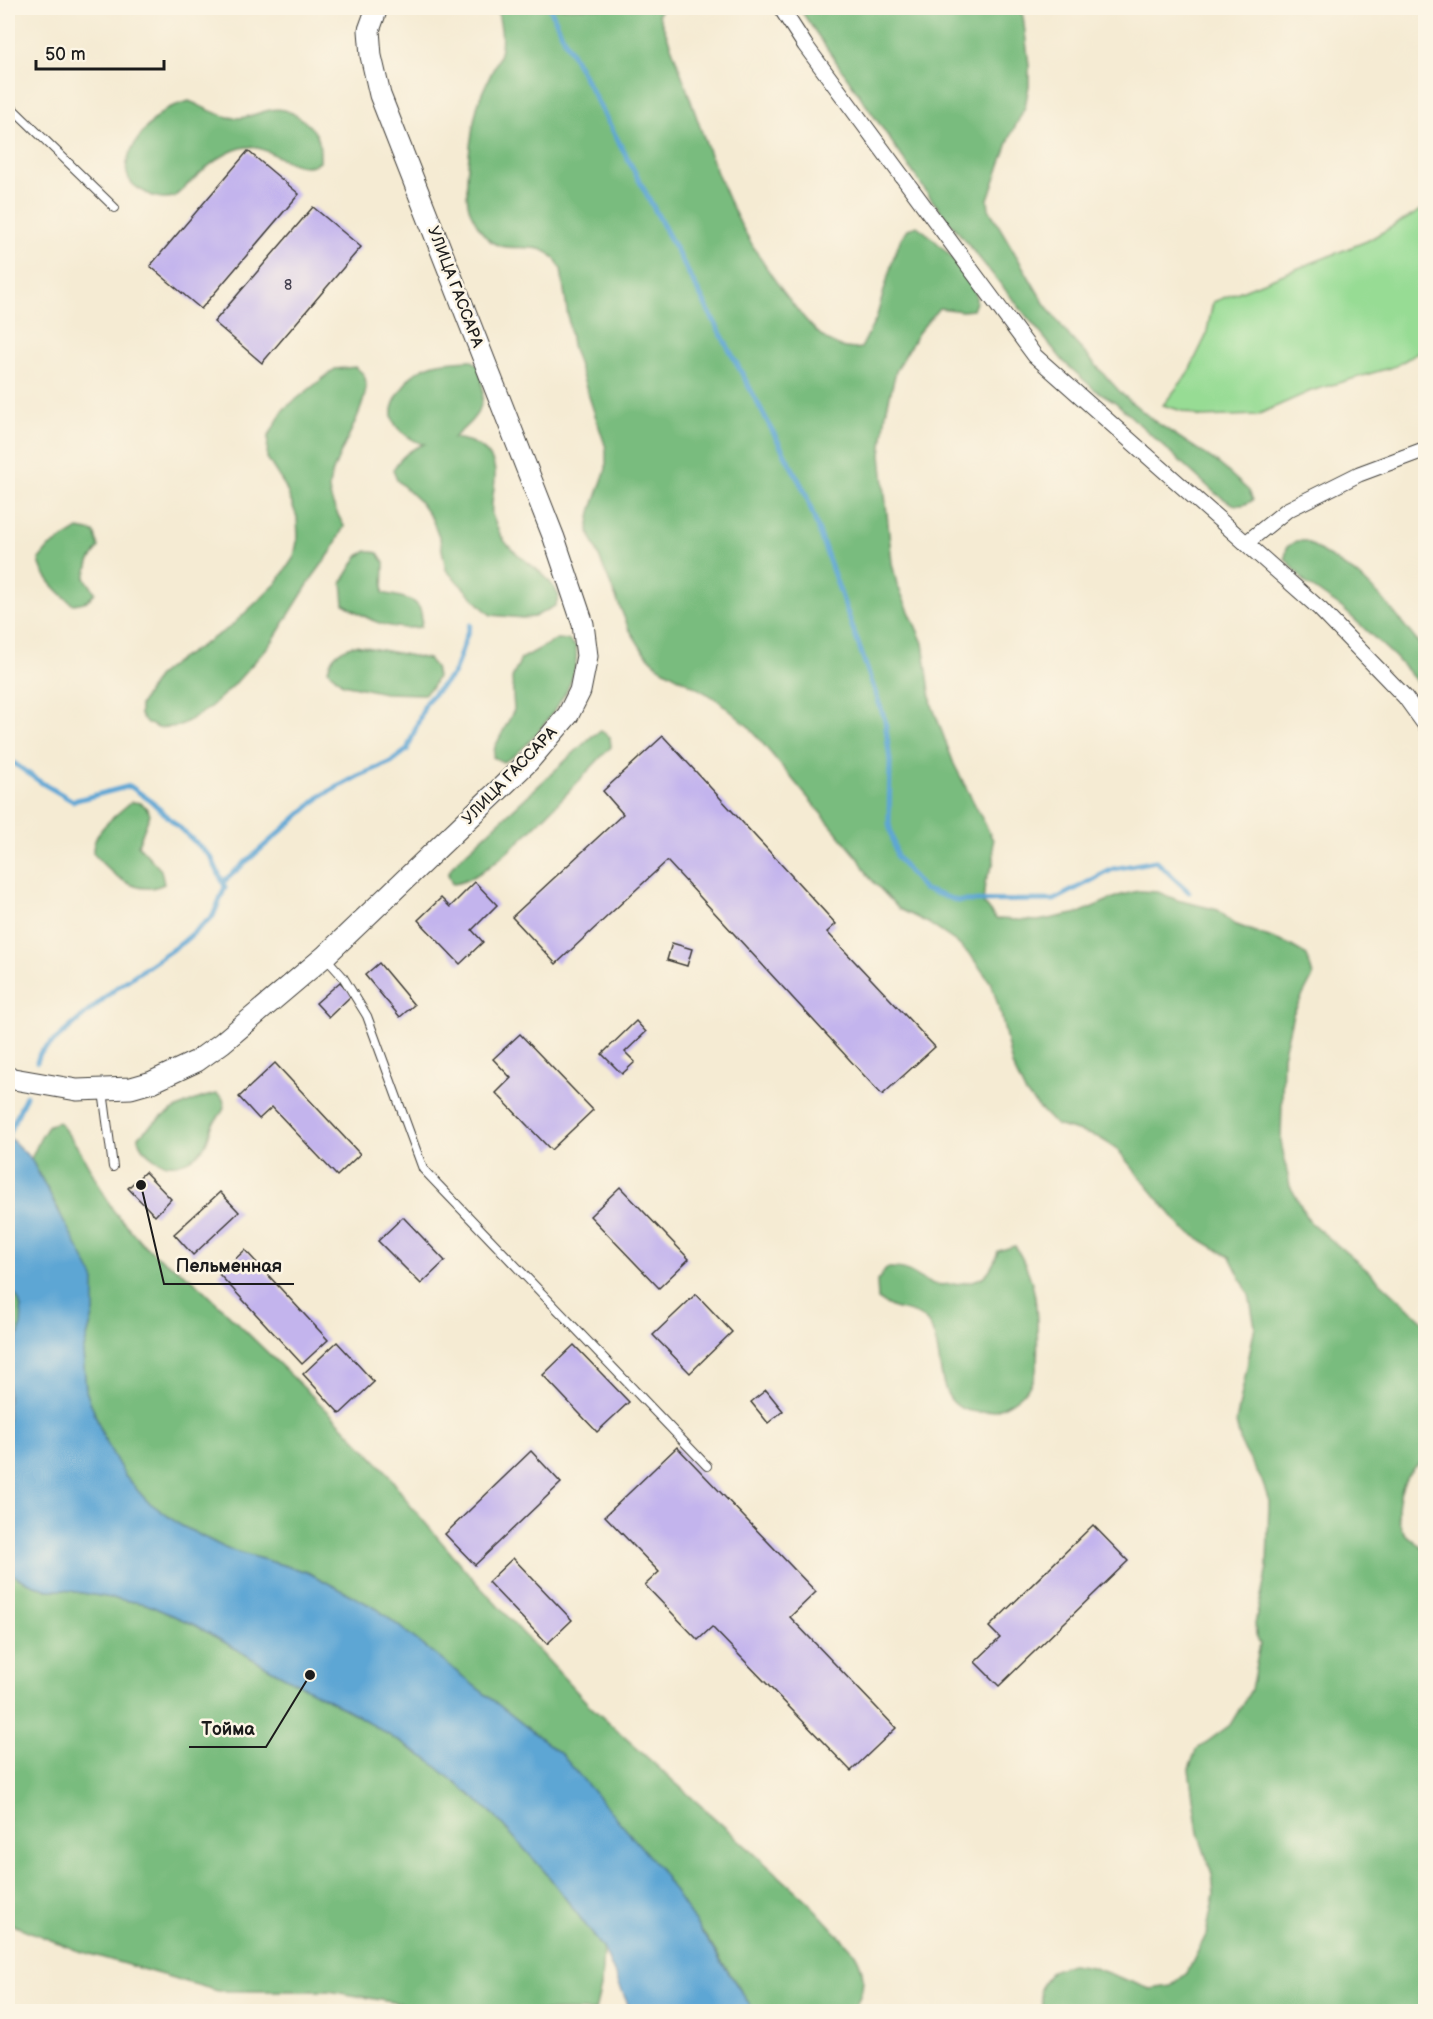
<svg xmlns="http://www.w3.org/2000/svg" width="1433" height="2019" font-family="'Balsamiq Sans',sans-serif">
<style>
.green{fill:#97dc94;stroke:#5a7c58;stroke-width:1.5}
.forest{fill:#79bc7e;stroke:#4a6c4d;stroke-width:1.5}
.water{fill:#5da6d4;stroke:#3c6178;stroke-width:1.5}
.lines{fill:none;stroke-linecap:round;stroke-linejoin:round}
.stream{stroke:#5da6d4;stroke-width:5}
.building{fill:#c3b4ed}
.service-casing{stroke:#3d3b37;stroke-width:10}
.minor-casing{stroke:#3d3b37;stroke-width:17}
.secondary-casing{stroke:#3d3b37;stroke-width:23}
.service{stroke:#fff;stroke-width:8}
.minor{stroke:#fff;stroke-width:15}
.secondary{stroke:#fff;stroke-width:21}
.labels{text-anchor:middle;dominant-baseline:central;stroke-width:5;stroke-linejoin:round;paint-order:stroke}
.number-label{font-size:14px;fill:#464250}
.street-label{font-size:16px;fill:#1c1c1c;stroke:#fcf5e5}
.leader{fill:none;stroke:#1c1c1c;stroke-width:2}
.callout-dot{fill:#1c1c1c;stroke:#fcf5e5;stroke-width:2}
.callout-label{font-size:18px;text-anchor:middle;font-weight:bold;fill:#1c1c1c;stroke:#fcf5e5;stroke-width:5;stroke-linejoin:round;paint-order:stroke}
</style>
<rect width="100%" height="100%" fill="#fcf5e5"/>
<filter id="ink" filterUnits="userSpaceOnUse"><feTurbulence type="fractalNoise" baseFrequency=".0167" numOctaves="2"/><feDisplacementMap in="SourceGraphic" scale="12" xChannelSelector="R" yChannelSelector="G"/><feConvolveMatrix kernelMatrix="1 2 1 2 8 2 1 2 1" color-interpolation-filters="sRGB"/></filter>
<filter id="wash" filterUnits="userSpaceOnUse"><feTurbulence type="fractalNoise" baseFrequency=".008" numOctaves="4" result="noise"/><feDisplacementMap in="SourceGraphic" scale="24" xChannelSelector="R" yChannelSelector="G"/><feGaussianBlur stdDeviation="1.35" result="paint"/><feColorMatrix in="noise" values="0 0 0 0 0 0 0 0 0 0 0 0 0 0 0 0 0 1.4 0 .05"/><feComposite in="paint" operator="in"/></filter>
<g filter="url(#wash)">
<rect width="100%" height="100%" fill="#f5ebd3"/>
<polygon class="green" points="1425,208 1425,348 1396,366 1311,391 1257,415 1201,417 1163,405 1187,375 1206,336 1213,302 1367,241"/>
<g class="forest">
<path d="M497,8H662L658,14C681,66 696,120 717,173C736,221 763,267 795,307C811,327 833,354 861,348L876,319L893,259L901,238L908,229L917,226C934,238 979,279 976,301C976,304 974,307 973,310L962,311L939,308L918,333L896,371L886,412L881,455L892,563L897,584L923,643L932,705L954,764L993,840L994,862L985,882L983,903L996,919L1038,921L1079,913L1118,896L1138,891L1158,892L1177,900L1218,910L1234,924L1288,944L1307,955L1313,976L1293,1014L1283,1056L1281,1142L1290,1186L1310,1222L1374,1276L1425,1323V1459C1421,1463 1414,1466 1411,1471C1400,1485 1392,1517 1404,1532C1410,1540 1419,1543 1425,1551V2011H1043L1040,1989L1051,1971L1071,1964L1092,1967L1150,1989L1171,1986L1187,1973L1206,1935L1214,1895L1212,1874L1198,1833L1189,1769L1196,1750L1230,1725L1251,1690L1260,1644L1256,1635L1255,1624L1267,1568L1269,1501L1262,1481L1241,1444L1236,1423L1255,1326L1249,1295L1230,1257L1183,1229L1116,1148L1098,1137L1056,1125L1026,1094L1012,1065L1001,1014L991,983L972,957L956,942L928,923L899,909L869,877L859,859L749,727L715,698L659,667L643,651L629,629L588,530L591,512L606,469V448L572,345L561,269C543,230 508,261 486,237C480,231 475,221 471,213C461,195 472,126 478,104C483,87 494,71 500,53C504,39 500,22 497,8Z"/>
<path d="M799,8H1018L1023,16L1029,65V86L1025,107L1010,137L988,199L989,209L1044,303L1070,337L1122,394L1154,421L1217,462L1249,491L1253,500C1236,511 1230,502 1215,493L1114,401L1095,390L1064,362L932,200Z"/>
<path d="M189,101C201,106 215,114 228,117C259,123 271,94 304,121C321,135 320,141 320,162C292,178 269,140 241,148C215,155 194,180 174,197C162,199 154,198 143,191C137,188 132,185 129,179C117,158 150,120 167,109C173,105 181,104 189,101Z"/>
<path d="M471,360L479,366C488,405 482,413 453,438C473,440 494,450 495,473C496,486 490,502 492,515C494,520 497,527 499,532C513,560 544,565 559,596L555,606L534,617L523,618L491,615L483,608L446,570L440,539L432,519L419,501L397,480L393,470C400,457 411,449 424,444C417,443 413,440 407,436C387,422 388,408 402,389C405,385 408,378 413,375C429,361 451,361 471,360Z"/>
<path d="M356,367C358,370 361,371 363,374C378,396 331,459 329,487C329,500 338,515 344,526L331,552L312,578L272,642L233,686L208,709L180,726L158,728L147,723L140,715V705L157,677L174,663L229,628L276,584L294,557L298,537L297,517L285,486L267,458L268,437L284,409L335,369Z"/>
<path d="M78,529L94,532L99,547L89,562L85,578L95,592C89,602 84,603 72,604C60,593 41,577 39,559L49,547Z"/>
<polygon points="1296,541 1306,541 1359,576 1383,599 1425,651 1425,691 1395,657 1342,608 1306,583 1285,558 1287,547"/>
<path d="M367,551L378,553L384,562L383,593C405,599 426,597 421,627C389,631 370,621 344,604L342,582L358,556Z"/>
<path d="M557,639L568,640L576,647C578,661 573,679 566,692C553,714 525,753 503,762L493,757L495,747L514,710L512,678L521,659Z"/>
<path d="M356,645L428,659L435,667L437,677L432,687L424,694L385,693L343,684L328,670C331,655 341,648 356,645Z"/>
<path d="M601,731L610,737L611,747L603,755C574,785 490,883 452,884L448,874L453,865L592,736Z"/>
<path d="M131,802C141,802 145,804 150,814L138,845L161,870L164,884C136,898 110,873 93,853C92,831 115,816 131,802Z"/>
<path d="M217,1094L223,1099C226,1111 221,1113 214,1122C209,1130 209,1141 203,1148C190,1164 168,1171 151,1156C144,1150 140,1147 138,1138C155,1117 190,1099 217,1094Z"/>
<path d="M59,1122L79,1149L113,1210L141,1242L157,1256L192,1279L343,1426L386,1471L410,1505L473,1579L590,1706L809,1903L854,1952C867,1972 865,1992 852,2011H754L706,1937L562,1755L377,1609L307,1572L227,1549L180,1525L146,1500L125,1476L104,1438L86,1391L83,1352L94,1312L59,1210L31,1159L40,1139L49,1125Z"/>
<path d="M1015,1246C1023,1259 1031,1276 1034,1292C1037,1306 1040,1366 1034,1378C1025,1397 1000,1413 979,1412C925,1411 951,1342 923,1318C915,1311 904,1311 894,1308C888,1306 883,1302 878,1299L877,1281L887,1268C912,1267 909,1274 930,1283C940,1287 971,1283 981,1278C990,1273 995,1261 998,1251Z"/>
<path d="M8,1285C11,1290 17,1296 19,1301C26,1318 18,1344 8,1358Z"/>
<polygon points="8,1571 20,1579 47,1590 65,1590 146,1604 195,1625 265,1666 357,1715 427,1759 491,1812 547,1874 603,1948 601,1987 595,2011 443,2011 329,1991 218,1991 76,1950 8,1923"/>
</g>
<path class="water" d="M8,1136L31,1159L94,1278V1312L83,1352L86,1391L104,1438L125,1476L146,1500L180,1525L227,1549L307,1572L377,1609L562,1755L659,1868L754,2011H631L603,1948L547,1874L491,1812L427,1759L357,1715L265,1666L195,1625L146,1604L65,1590H47L20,1579L8,1571V1358C18,1344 26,1318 19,1301C17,1296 11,1290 8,1285Z"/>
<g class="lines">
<g class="stream">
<polyline points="550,8 564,39 805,492 885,720 890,761 889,824 897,857 923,889 958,901 1054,900 1113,869 1156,861 1189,892"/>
<polyline points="8,759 42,783 73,801 130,786 151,801 211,857 225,887 213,916 183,942 116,988 40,1053 37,1062"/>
<polyline points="223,882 321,796 358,776 391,762 407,750 426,702 454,673 470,625"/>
<polyline points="8,1135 26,1096"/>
</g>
</g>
<g id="blocks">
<g class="building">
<polygon points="248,151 299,194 201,309 150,266"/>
<polygon points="313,207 361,247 262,363 214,322"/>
<polygon points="663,736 836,924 827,932 935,1047 882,1095 667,861 556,964 512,917 623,814 603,791"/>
<polygon points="475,882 497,905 472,930 483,942 460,964 418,920 441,898 450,907"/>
<polygon points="672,943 692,949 687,966 667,960"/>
<polygon points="379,963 414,1005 400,1017 365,975"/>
<polygon points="340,982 352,995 329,1017 316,1003"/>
<polygon points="636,1021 646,1032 625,1052 635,1062 622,1074 602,1054"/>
<polygon points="520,1034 593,1110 551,1150 496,1093 511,1078 493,1059"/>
<polygon points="275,1063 360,1154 337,1176 272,1107 259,1119 239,1097"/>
<polygon points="145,1172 171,1199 155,1216 128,1188"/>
<polygon points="620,1187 689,1259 659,1288 590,1216"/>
<polygon points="220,1192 239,1212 193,1255 174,1234"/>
<polygon points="403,1217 445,1261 421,1284 378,1241"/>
<polygon points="245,1250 328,1340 302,1364 219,1274"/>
<polygon points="696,1294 732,1332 690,1373 653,1335"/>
<polygon points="337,1342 374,1382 340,1414 303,1374"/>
<polygon points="574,1345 629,1402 597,1432 543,1375"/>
<polygon points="766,1390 783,1411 768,1423 751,1402"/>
<polygon points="677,1447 816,1592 790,1617 896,1728 851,1771 712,1627 698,1640 645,1585 659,1572 605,1516"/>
<polygon points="531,1451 561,1483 475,1565 445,1534"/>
<polygon points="1093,1525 1128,1561 999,1686 975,1662 1000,1638 989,1627"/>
<polygon points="513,1558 572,1620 547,1644 488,1582"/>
</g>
</g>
</g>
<g filter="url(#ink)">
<use href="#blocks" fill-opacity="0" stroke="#3d3b37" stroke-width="1.5"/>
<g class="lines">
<g class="service-casing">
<g id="service">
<polyline points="8,104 115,208"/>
<polyline points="326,958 343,977 367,1016 423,1169 707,1466"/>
<polyline points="103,1091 113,1167"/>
</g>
</g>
<g class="minor-casing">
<g id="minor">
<polyline points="781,8 805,45 1035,356 1320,609 1405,697 1426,726"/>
<polyline points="1246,543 1287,510 1359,474 1426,449"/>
</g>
</g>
<g class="secondary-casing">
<polyline id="secondary" points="8,1078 77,1090 131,1088 152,1082 197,1061 222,1043 325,956 528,762 568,715 580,691 587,656 583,624 554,538 380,95 371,56 369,30 377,8"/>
</g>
<use href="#service" class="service"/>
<use href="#minor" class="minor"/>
<use href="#secondary" class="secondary"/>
</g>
</g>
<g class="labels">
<g class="number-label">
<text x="288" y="285">8</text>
</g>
<g class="street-label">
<text transform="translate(455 287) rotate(69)">УЛИЦА ГАССАРА</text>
<text transform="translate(510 776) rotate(-46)">УЛИЦА ГАССАРА</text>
</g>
</g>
<path class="leader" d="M141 1185L164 1284H294M310 1675L266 1747H189"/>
<g class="callout-dot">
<circle cx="141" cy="1185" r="6"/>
<circle cx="310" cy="1675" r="6"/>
</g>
<g class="callout-label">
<text x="229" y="1272">Пельменная</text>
<text x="228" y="1735">Тойма</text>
</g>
<rect width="1433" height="2019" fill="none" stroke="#fcf5e5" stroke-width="30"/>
<path d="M36 60v9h128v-9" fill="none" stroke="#1c1c1c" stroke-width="3"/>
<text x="45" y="60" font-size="18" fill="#1c1c1c" stroke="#fcf5e5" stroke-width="4.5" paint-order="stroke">50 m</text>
</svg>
